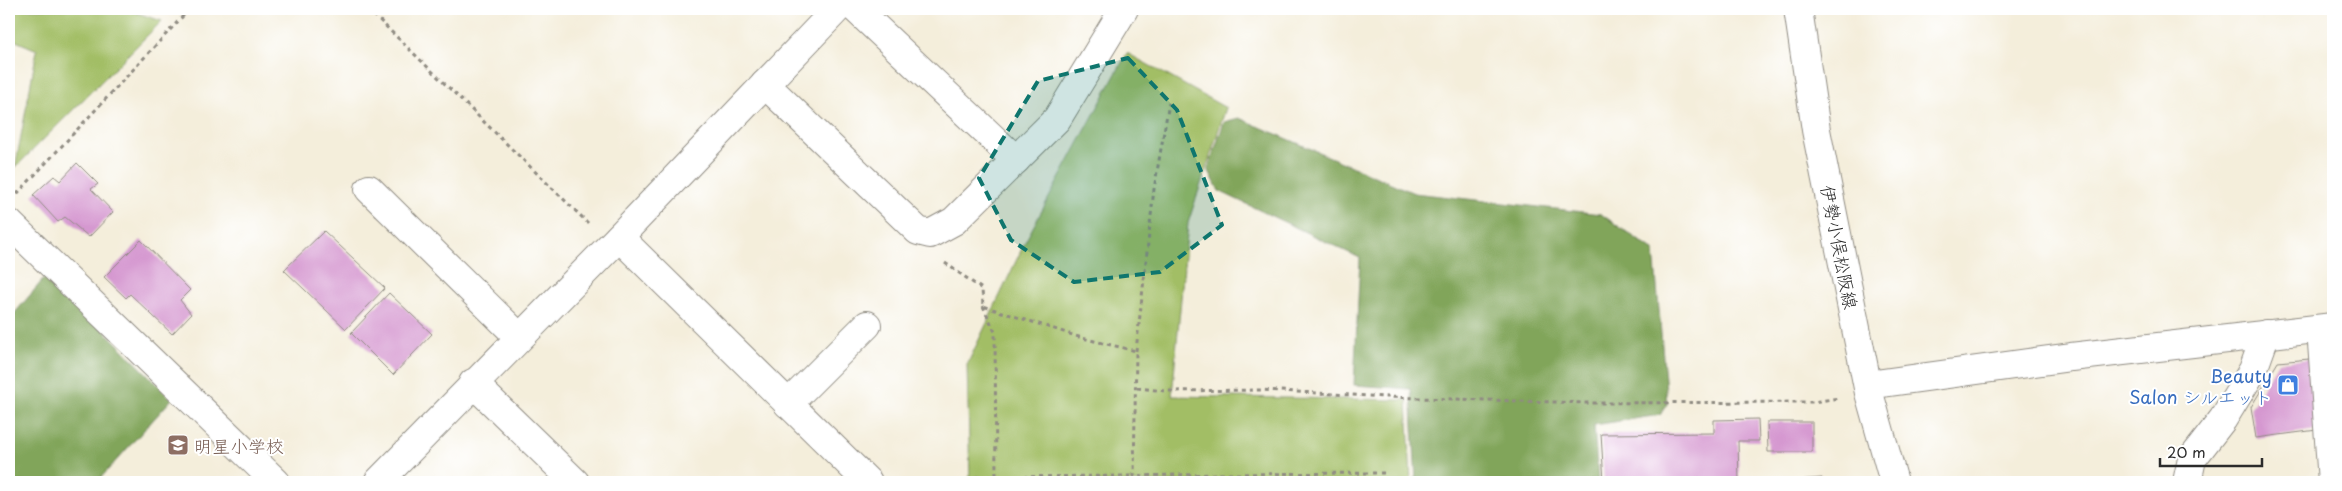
<svg xmlns="http://www.w3.org/2000/svg" width="2342" height="491" font-family="'Playpen Sans','Klee One',sans-serif">
<style>
.green{fill:#a2be65;stroke:#667448}
.forest{fill:#81a55a;stroke:#566842}
.building{fill:#d598d0}
.lines{fill:none;stroke-linecap:round;stroke-linejoin:round}
.minor-casing{stroke:#908c83;stroke-width:30}
.major-casing{stroke:#908c83;stroke-width:30}
.path{stroke:#908c83;stroke-width:3;stroke-dasharray:4 4;stroke-linecap:butt}
.minor{stroke:#fff;stroke-width:28}
.major{stroke:#fff;stroke-width:28}
.marked{fill:#0f766e;fill-opacity:0.2;stroke:#0f766e;stroke-width:4;stroke-dasharray:10 6;stroke-linejoin:round}
.labels{text-anchor:middle;dominant-baseline:central;stroke-width:4;stroke-linejoin:round;paint-order:stroke}
.street-label{font-size:18px;fill:#2b2b2b;stroke:#fff}
.shop-label{font-size:18px;fill:#366cbe;stroke:#fff;text-anchor:end}
.education-label{font-size:18px;fill:#785e54;stroke:#fff;text-anchor:start}
</style>
<rect width="100%" height="100%" fill="#fff"/>
<filter id="ink" filterUnits="userSpaceOnUse"><feTurbulence type="fractalNoise" baseFrequency=".02" numOctaves="2"/><feDisplacementMap in="SourceGraphic" scale="10" xChannelSelector="R" yChannelSelector="G"/><feConvolveMatrix kernelMatrix="1 2 1 2 8 2 1 2 1" color-interpolation-filters="sRGB"/></filter>
<filter id="wash" filterUnits="userSpaceOnUse"><feTurbulence type="fractalNoise" baseFrequency=".0096" numOctaves="4" result="noise"/><feDisplacementMap in="SourceGraphic" scale="20" xChannelSelector="R" yChannelSelector="G"/><feGaussianBlur stdDeviation="1.12" result="paint"/><feColorMatrix in="noise" values="0 0 0 0 0 0 0 0 0 0 0 0 0 0 0 0 0 1.4 0 .05"/><feComposite in="paint" operator="in"/></filter>
<g filter="url(#wash)">
<rect width="100%" height="100%" fill="#f4eedb"/>
<g class="green">
<polygon points="9,9 125,9 162,21 15,168 37,50 9,38"/>
<polygon points="1127,53 1226,108 1188,223 1172,396 1407,400 1411,482 970,482 967,365 1025,242"/>
</g>
<g class="forest">
<polygon points="1239,118 1414,193 1601,214 1654,251 1667,404 1660,415 1594,425 1598,479 1589,482 1416,482 1411,389 1354,385 1360,258 1219,191 1208,169 1224,122"/>
<polygon points="48,274 172,399 97,482 9,482 9,314 13,315"/>
</g>
<g id="blocks">
<g class="building">
<polygon points="77,163 98,184 91,189 113,212 89,237 65,217 58,222 33,195 54,176 60,181"/>
<polygon points="324,231 385,288 346,329 284,270"/>
<polygon points="141,240 190,290 180,300 191,314 172,334 130,294 126,298 104,277"/>
<polygon points="389,293 432,334 393,375 351,333"/>
<polygon points="2309,359 2317,430 2256,438 2251,407 2278,362"/>
<polygon points="1758,419 1759,441 1738,441 1739,482 1604,482 1601,434 1714,433 1714,420"/>
<polygon points="1767,422 1812,422 1812,452 1768,452"/>
<polygon points="1822,478 1823,482 1784,482 1784,481"/>
</g>
</g>
</g>
<g filter="url(#ink)">
<use href="#blocks" fill-opacity="0" stroke="#908c83" stroke-width="1"/>
<g class="lines">
<g class="minor-casing">
<g id="minor">
<polyline points="856,9 1016,160"/>
<polyline points="765,84 918,231 930,234 954,221 1057,119 1124,9"/>
<polyline points="369,189 519,337"/>
<polyline points="9,223 276,482"/>
<polyline points="619,237 868,482"/>
<polyline points="2321,329 2332,482"/>
<polyline points="473,383 575,482"/>
<polyline points="1868,385 2071,357 2333,327"/>
<polyline points="788,404 867,325"/>
<polyline points="378,482 619,237 837,9"/>
<polyline points="2187,482 2192,459 2223,419 2253,370 2266,334"/>
</g>
</g>
<g class="major-casing">
<polyline id="major" points="1798,9 1816,130 1869,393 1894,482"/>
</g>
<g class="path">
<polyline points="165,9 184,15 198,9"/>
<polyline points="368,9 588,223"/>
<polyline points="17,194 184,15"/>
<polyline points="945,263 982,289 983,306 1082,338 1136,351 1134,476 1220,474 1220,482"/>
<polyline points="983,306 995,332 996,482"/>
<polyline points="1136,351 1154,189 1169,103"/>
<polyline points="1137,388 1165,391 1262,390 1387,397 1586,403 1813,402 1839,398"/>
<polyline points="1220,474 1384,473"/>
<polyline points="975,477 1134,476"/>
</g>
<use href="#minor" class="minor"/>
<use href="#major" class="major"/>
</g>
</g>
<path class="marked" d="M1128,58L1177,110L1222,225L1160,272L1074,282L1011,240L979,178L1038,81Z"/>
<defs>
<g id="shop-square" transform="scale(1.125)"><rect x="-9" y="-9" width="18" height="18" rx="4" fill="#3f7fe0" stroke="#fff"/><path d="M-5-2.5h2.3a2.7 3.5 0 0 1 5.4 0H5L5.5 6h-11ZM-1.5-2.5h3a1.5 2.3 0 0 0-3 0Z" fill="#fff"/></g>
<g id="school-square" transform="scale(1.125)"><rect x="-9" y="-9" width="18" height="18" rx="4" fill="#8d6e63" stroke="#fff"/><path d="M0-5L7-2L0 1L-7-2ZM-4 1L0 2.5L4 1V4Q0 6-4 4Z" fill="#fff"/></g>
</defs>
<g fill-rule="evenodd">
<use href="#shop-square" x="2288" y="385"/>
<use href="#school-square" x="178" y="445"/>
</g>
<g class="labels">
<g class="street-label">
<text transform="translate(1840 247) rotate(79)">伊勢小俣松阪線</text>
</g>
<g class="shop-label">
<text x="2272" y="375">Beauty<tspan x="2272" dy="21">Salon シルエット</tspan></text>
</g>
<g class="education-label">
<text x="194" y="445">明星小学校</text>
</g>
</g>
<rect width="2342" height="491" fill="none" stroke="#fff" stroke-width="30"/>
<path d="M2160 458v8h102v-8" fill="none" stroke="#2b2b2b" stroke-width="2.5"/>
<text x="2167" y="458" font-size="15" fill="#2b2b2b" stroke="#ffffff" stroke-width="4" paint-order="stroke">20 m</text>
</svg>
